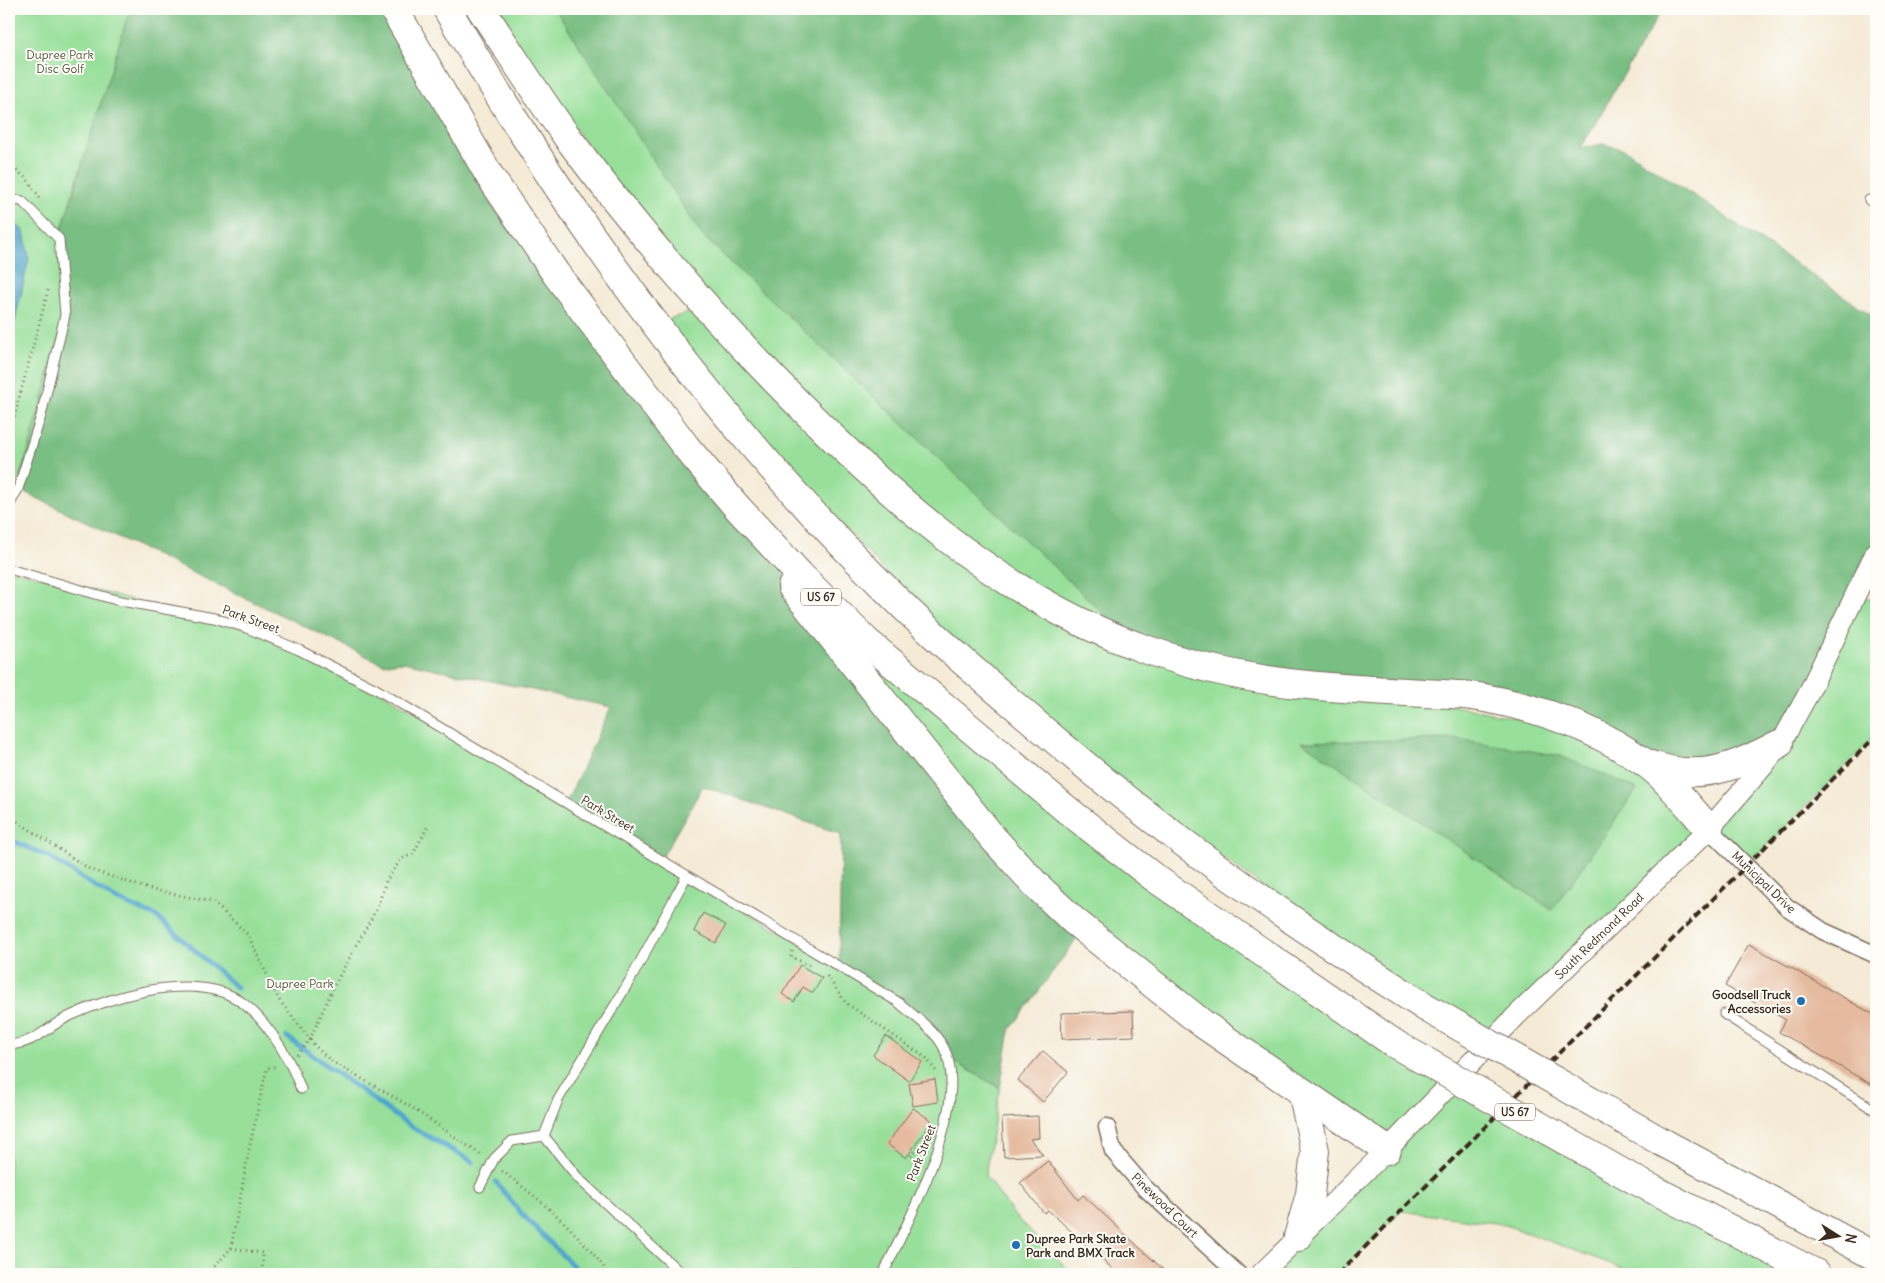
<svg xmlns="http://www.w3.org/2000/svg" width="1885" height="1283" font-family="Delius,sans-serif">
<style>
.green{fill:#97df9a;stroke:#69845c}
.forest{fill:#79be82;stroke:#5a7450}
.water{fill:#4ea5cb;stroke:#446874}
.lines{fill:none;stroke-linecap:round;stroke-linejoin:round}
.stream{stroke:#4ea5cb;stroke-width:5}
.building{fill:#e5ba9e}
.service-casing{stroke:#7c6d5e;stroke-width:11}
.minor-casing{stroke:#7c6d5e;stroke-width:19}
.tertiary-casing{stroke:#7c6d5e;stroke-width:22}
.motorway-casing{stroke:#7c6d5e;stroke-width:30}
.path{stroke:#7c6d5e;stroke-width:3;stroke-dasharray:1 4;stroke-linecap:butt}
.service{stroke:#fff;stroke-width:9}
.minor{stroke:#fff;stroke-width:16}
.tertiary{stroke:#fff;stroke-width:20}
.motorway{stroke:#fff;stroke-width:28}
.rail{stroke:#3b2a1e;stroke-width:4;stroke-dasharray:8 4;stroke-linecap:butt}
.motorway-bridge-casing{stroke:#7c6d5e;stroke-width:30;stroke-linecap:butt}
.motorway-bridge{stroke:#fff;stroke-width:28}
.poi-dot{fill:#1f6fb2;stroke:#fdfcf7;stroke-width:2}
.labels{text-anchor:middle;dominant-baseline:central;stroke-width:4;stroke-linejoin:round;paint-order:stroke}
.shield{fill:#fdfcf7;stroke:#75695f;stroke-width:1}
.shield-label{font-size:11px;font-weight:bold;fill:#3b2a1e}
.park-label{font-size:12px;fill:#52573d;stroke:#fdfcf7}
.street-label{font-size:12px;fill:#3b2a1e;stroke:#fdfcf7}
.poi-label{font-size:12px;font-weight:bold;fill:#3b2a1e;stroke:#fdfcf7;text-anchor:end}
</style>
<rect width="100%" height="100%" fill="#fdfcf7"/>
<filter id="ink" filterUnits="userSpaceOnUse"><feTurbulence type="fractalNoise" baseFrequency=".02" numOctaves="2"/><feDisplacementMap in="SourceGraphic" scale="10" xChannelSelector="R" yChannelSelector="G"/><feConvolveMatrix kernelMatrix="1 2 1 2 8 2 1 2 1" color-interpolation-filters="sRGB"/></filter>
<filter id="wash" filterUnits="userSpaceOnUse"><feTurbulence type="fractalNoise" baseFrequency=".0096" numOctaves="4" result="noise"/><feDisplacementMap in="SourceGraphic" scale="20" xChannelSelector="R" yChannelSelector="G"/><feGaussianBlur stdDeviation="1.12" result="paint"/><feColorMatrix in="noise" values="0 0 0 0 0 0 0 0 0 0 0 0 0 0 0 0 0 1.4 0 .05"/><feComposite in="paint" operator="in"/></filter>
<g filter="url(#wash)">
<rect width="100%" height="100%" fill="#f4ead5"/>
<g class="green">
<polygon points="9,9 130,9 59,239 65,315 41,416 9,506"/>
<polygon points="488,9 575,9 1374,690 1593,733 1709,829 1857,593 1876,602 1876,736 1746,866 1710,829 1489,1045 1427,1008 996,690 654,324 705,307"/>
<polygon points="9,569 247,628 376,689 898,1002 935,1034 948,1058 1000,1088 985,1175 1014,1215 1073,1274 9,1274"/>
<polygon points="805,606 1284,970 1817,1274 1638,1274 1503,1224 1401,1211 1338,1274 1261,1274 1387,1151 1074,921"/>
</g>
<g class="forest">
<polygon points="130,9 394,9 614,354 1084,929 1010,1030 1000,1088 948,1058 943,1046 898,1002 839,967 841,834 703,786 660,861 566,803 611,707 403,662 383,664 18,489 65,315 59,239"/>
<polygon points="555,9 1662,9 1581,148 1603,144 1626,150 1876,318 1876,553 1786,734 1684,772 1542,711 1303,685 1139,647 702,235"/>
<polygon points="1458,739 1561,756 1637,789 1552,910 1302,742"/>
</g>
<polygon class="water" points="9,218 24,231 29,258 9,349"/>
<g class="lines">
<g class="stream">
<polyline points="9,839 47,856 115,899 156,916 237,988"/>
<polyline points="287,1037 410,1126 473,1162"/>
<polyline points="496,1182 519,1211 581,1274"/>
</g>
</g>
<g id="blocks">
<g class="building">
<polygon points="703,913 726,925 716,943 694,931"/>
<polygon points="1749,944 1876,1016 1876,1087 1779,1032 1786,1020 1725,986"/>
<polygon points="800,965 822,978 813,993 803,987 794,1002 782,994"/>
<polygon points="1133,1011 1134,1036 1062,1039 1061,1013"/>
<polygon points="886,1036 922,1062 909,1081 873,1055"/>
<polygon points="1043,1051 1068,1072 1043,1102 1018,1080"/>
<polygon points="935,1079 938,1102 913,1106 909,1083"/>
<polygon points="913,1108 932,1121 906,1158 887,1144"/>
<polygon points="1038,1116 1039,1138 1030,1139 1043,1155 1004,1157 1002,1118"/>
<polygon points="1048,1161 1078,1200 1083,1195 1168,1274 1118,1274 1048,1210 1044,1213 1020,1183"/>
</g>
</g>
</g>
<g filter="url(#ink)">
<use href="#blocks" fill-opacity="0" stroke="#7c6d5e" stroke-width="1"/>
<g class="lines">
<g class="service-casing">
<g id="service">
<polyline points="9,199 22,201 59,239 65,315 41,416 18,489 9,506"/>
<polyline points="1869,200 1876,205"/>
<path d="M9,569L116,600L214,618L247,628L299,650L376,689L898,1002C914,1016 934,1029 944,1048C972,1103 908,1222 883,1274"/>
<polyline points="1724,1014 1876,1111"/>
<path d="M9,1045C37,1043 46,1027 70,1016C113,996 177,977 225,993C260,1006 289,1056 301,1089"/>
<polyline points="480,1187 494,1159 512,1141 544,1136"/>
<polyline points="682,1274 579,1179 544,1136 558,1100 633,975 686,877"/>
</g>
</g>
<g class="minor-casing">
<g id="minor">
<polyline points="1709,829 1787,907 1823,931 1876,955"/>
<polyline points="1107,1127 1113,1151 1144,1187 1238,1274"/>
</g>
</g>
<g class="tertiary-casing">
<polyline id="tertiary" points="1261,1274 1387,1150 1515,1017 1709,829 1765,764 1786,734 1807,696 1876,552"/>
</g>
<g class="motorway-casing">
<g id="motorway">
<polyline points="394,9 489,175 556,274 686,447 736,506 800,575 866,641 1066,809 1152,876 1395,1044"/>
<path d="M447,9C571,222 716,423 893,596C933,636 977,674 1020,710C1072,755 1125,799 1180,840C1260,900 1343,955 1427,1008"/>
<path d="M481,9C510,52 537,96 568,138C631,223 701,304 775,380C882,490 995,595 1142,648C1195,667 1252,680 1308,685C1347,689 1386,691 1425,693C1443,694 1461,694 1479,697C1537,707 1595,728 1644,762C1666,777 1691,809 1709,829"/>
<polyline points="792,587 992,837 1036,885 1074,921 1203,1024 1387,1150"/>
<path d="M1647,764C1659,767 1672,772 1685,772C1720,775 1749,759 1779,744"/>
<polyline points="1662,1142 1876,1257"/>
<polyline points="1635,1180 1817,1274"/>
<polyline points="1298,1237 1310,1194 1315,1151 1303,1095"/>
</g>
</g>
<g class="path">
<polyline points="9,164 27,179 42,201"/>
<polyline points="9,436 49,287"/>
<polyline points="9,816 91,870 149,889 213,902 248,935 279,1000 316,1047 331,1061 411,1107 483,1156"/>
<polyline points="792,951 791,957 809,965"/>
<polyline points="827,976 846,1003 926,1058 936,1071"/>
<polyline points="297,1055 310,1039 335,984 377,908 386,881 401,859 413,854 429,824"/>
<polyline points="911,1156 928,1135"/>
<path d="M502,1171C545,1203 577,1231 609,1274"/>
<polyline points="231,1248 249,1149 267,1068 278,1066"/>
<polyline points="119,1274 120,1274"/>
<polyline points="208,1274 231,1248 263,1253 262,1274"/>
</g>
<use href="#service" class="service"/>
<use href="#minor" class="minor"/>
<use href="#tertiary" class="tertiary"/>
<use href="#motorway" class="motorway"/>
<polyline class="rail" points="1338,1274 1876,736"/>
<g class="motorway-bridge-casing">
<g id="motorway-bridge">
<polyline points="1427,1008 1662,1142"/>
<polyline points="1395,1044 1635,1180"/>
</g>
</g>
<use href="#motorway-bridge" class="motorway-bridge"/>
</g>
</g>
<g class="poi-dot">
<circle cx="1801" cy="1001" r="5"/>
<circle cx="1016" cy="1245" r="5"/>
</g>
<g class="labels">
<g class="shield">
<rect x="801" y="588.5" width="40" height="17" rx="4"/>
<rect x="1495" y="1103.5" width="40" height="17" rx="4"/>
</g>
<g class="shield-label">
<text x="821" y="597">US 67</text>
<text x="1515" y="1112">US 67</text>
</g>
<g class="park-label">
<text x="60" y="54">Dupree Park<tspan x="60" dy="14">Disc Golf</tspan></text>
<text x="300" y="983">Dupree Park</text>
</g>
<g class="street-label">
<text transform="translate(251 619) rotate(20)">Park Street</text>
<text transform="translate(608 814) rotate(31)">Park Street</text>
<text transform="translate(1764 882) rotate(44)">Municipal Drive</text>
<text transform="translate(1599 936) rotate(-44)">South Redmond Road</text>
<text transform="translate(921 1153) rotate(-69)">Park Street</text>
<text transform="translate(1165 1205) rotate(44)">Pinewood Court</text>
</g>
<g class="poi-label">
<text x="1791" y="994">Goodsell Truck<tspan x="1791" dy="14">Accessories</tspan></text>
<text x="1026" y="1238" text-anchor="start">Dupree Park Skate<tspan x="1026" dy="14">Park and BMX Track</tspan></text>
</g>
</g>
<rect width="1885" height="1283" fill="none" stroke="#fdfcf7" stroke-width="30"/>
<g transform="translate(1838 1236) rotate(101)" stroke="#fdfcf7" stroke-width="4" paint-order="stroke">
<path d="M0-4L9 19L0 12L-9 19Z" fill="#3b2a1e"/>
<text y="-8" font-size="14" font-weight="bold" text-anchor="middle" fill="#3b2a1e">N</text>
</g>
</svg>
